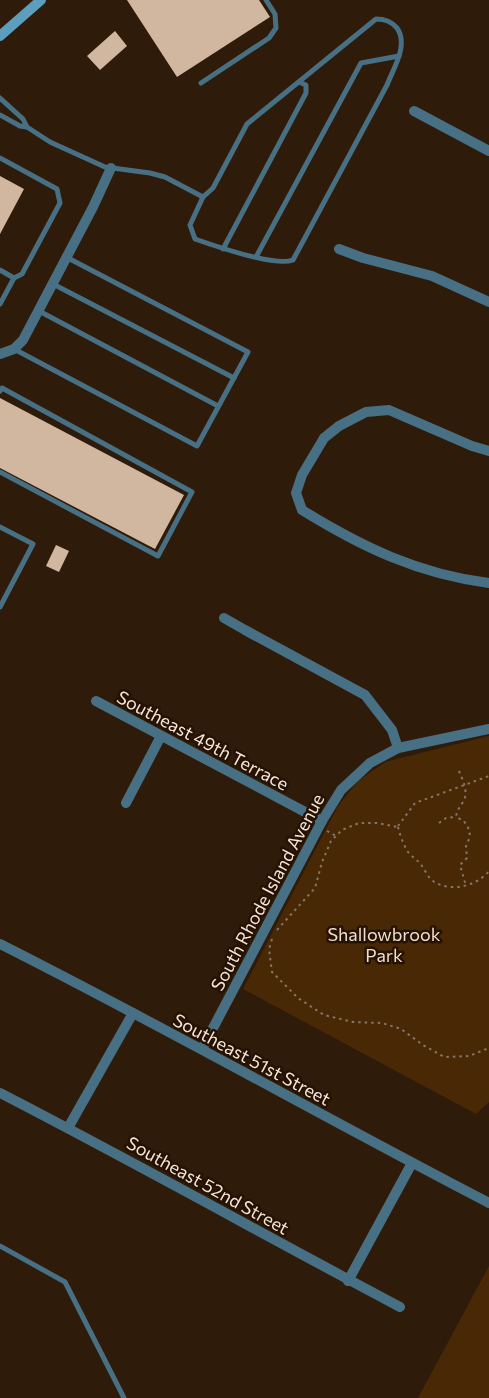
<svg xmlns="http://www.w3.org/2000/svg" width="489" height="1398" font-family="Commissioner,sans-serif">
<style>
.green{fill:#482805}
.building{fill:#d2b7a0}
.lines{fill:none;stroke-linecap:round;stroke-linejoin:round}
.path{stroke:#877667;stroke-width:2;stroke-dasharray:2.5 4;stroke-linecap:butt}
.service{stroke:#487084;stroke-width:5}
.minor{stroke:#487084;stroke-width:10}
.secondary{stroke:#5b9ebd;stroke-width:10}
.labels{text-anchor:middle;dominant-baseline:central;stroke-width:5;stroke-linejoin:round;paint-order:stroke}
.street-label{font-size:18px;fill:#f3e5da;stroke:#251202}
.park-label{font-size:18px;fill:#f1dece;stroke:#251202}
</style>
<rect width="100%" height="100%" fill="#2f1b09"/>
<g class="green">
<polygon points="489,736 489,1102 476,1114 243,989 338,806 358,781 385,762"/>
<polygon points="489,1266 489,1398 418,1398 419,1396"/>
</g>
<g class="building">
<polygon points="127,0 259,0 270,17 177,77"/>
<polygon points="115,31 127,46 100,70 87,56"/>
<polygon points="0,176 24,189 0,234"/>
<polygon points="0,398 184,495 155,549 0,468"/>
<polygon points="56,545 69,551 59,572 46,566"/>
</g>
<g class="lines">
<g class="path">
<path d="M459,771C463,781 469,792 463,802C460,807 457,810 456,817L464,821L470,831L469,839L466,846L467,858L460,865L466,886"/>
<polyline points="439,823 446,818 456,817"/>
<polyline points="398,826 415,803 489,776"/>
<path d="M398,827C400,835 403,844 408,852C412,857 418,860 422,866C425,870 428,878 433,881C450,893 477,886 489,871"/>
<polyline points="327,831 336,836"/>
<polyline points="277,930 315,888 322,862 331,841 342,830 359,823 377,823 398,827"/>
<polyline points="272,939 269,949 272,972 298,998 324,1015 353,1022 382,1023 401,1029 423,1045 444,1057 469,1056 489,1048"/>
</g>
<g class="service">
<path d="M376,19C385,19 391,21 397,28C409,45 393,69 387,85L293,260C275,267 215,246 195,239L190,225L203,197L213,188L247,124Z"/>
<polyline points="201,83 269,38 276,28 275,14 266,0"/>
<polyline points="0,98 23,119 27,127 20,126 0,115"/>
<polyline points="27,127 50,142 105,167 150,173 165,177 203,197"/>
<polyline points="0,158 57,189 60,203 22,274 14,278"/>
<polyline points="223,249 306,93 306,85 299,82"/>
<polyline points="256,257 361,63 399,56"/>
<polyline points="0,270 14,278 0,304"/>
<polyline points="53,284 234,378"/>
<polyline points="39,311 218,406"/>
<polyline points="14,349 197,446 248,352 66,257"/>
<polyline points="0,391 2,388 192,492 158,556 0,472"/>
<polyline points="0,527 33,544 0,607"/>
<polyline points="0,1246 65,1282 124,1398"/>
</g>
<g class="minor">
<polyline points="414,111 489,151"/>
<polyline points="339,249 363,258 432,276 489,302"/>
<polyline points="0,354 14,349 23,340 93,207 111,168"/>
<path d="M489,451L472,446L389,410L366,412L339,426L324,438L302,475L296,493L302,510C362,547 418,574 489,583"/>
<polyline points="224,618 245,630 365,695 392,730 398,748"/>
<polyline points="96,701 322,821"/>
<polyline points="126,803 161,736"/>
<path d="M0,944C165,1027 325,1118 489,1203"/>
<polyline points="202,1049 322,821 341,790 370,763 398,748 489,729"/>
<path d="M0,1093C134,1162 266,1236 400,1307"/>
<polyline points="68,1128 133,1013"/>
<polyline points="348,1281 412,1163"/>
</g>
<polyline class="secondary" points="0,36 41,0"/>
</g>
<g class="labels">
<g class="street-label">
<text transform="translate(203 740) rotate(28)">Southeast 49th Terrace</text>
<text transform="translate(267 892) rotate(-62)">South Rhode Island Avenue</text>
<text transform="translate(252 1059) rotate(28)">Southeast 51st Street</text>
<text transform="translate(208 1185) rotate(29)">Southeast 52nd Street</text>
</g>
<g class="park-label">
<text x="384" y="934">Shallowbrook<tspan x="384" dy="21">Park</tspan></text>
</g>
</g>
</svg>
